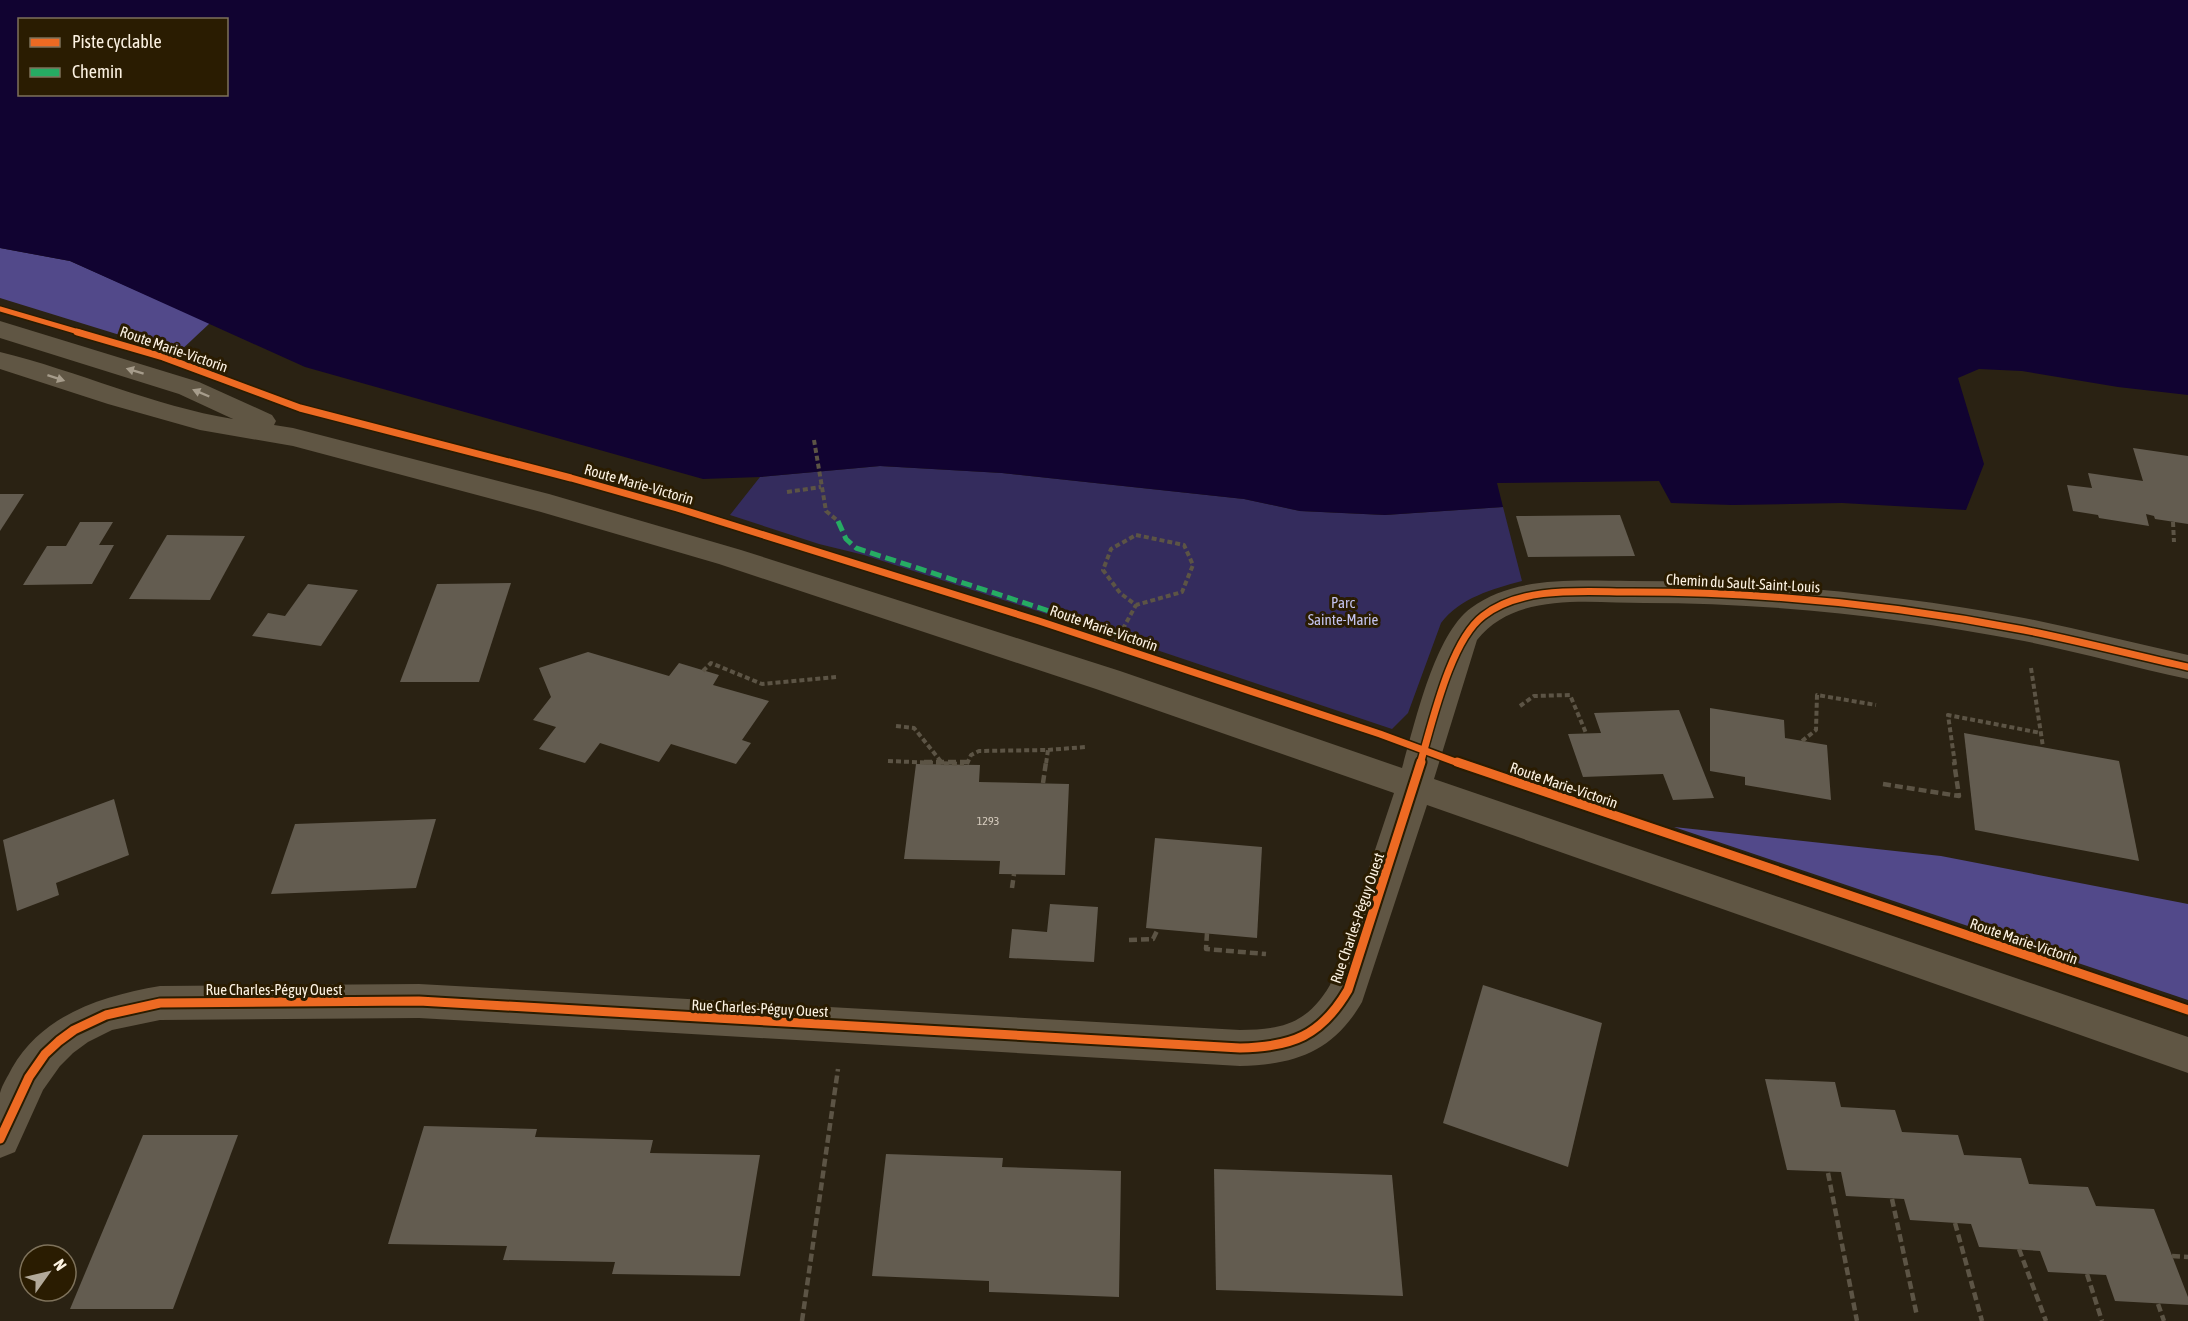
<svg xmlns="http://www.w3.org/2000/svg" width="2188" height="1321" font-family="'Asap Condensed',sans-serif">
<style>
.green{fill:#342c5d}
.forest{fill:#52498a}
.water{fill:#110331;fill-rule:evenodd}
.building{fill:#635c50}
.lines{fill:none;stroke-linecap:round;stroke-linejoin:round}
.path-far1{stroke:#5c5445;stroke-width:4;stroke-dasharray:5 3;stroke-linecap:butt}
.path{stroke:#5c5445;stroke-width:4.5;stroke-dasharray:8 4;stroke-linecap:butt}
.minor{fill:#605644;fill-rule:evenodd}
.quiet{stroke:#26ab63;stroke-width:5;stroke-dasharray:11 5;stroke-linecap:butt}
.cycleway-far2-casing{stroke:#2a1c01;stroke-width:8}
.cycleway-far1-casing{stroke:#2a1c01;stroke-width:10}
.cycleway-casing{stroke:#2a1c01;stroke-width:13}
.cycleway-far2{stroke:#ed6a23;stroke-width:5}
.cycleway-far1{stroke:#ed6a23;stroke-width:7}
.cycleway{stroke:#ed6a23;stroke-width:9}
.oneway{fill:#a69c8b}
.labels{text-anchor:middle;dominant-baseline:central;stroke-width:6;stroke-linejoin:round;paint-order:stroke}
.number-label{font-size:12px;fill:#d6ccbe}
.street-label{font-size:15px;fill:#fcf2e2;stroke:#2a1c01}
.park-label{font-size:15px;fill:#c4c3ee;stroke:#2a1c01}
</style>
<rect width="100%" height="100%" fill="#2a2213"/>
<path class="green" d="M880,466L1002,473L1244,499L1300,511L1385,515L1503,507L1522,581C1492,589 1460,598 1441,623L1408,713L1392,729L1118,637L864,555L819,544L730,515L760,477Z"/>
<g class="forest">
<polygon points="0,248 70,261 210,323 178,353 0,298"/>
<polygon points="1674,827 1941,856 2188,904 2188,1000"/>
</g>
<path class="water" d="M0,0H2188V395L2118,387L2022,371L1979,369L1958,378L1984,464L1966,510L1842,503L1732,505L1671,503L1659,481L1497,483L1503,507L1385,515L1300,511L1244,499L1002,473L880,466L760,477L703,479L305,367L70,261L0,248ZM20,20H226V94H20Z"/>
<g class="building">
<polygon points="2133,448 2188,456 2188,524 2155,519 2154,516 2146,514 2149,526 2099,518 2098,515 2073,511 2067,485 2092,488 2088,473 2143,481"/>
<polygon points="0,494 24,494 0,531"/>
<polygon points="1620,515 1635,556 1528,557 1516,516"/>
<polygon points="80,522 113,522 99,545 114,545 92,584 23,585 47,546 66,546"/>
<polygon points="167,535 245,536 210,600 129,599"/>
<polygon points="511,583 479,682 400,682 437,584"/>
<polygon points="308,584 358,590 321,646 252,636 268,613 285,616"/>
<polygon points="588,652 669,676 679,663 719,675 713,685 769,701 742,740 751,743 736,764 671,744 659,762 600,743 585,763 539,749 556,727 533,720 551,697 539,668"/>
<polygon points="1710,708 1784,720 1785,738 1827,745 1831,800 1745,785 1745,777 1710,771"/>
<polygon points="1679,710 1714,798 1673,800 1663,774 1583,777 1568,734 1601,733 1594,713"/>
<polygon points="1964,733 2119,761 2139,861 1975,830"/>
<polygon points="916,764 980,765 979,782 1069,784 1065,875 999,874 1000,861 904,859"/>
<polygon points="114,799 129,855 56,883 59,895 17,911 3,840"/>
<polygon points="436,819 416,888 271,894 295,824"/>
<polygon points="1155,838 1262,847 1257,938 1146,928"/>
<polygon points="1050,904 1098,907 1094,962 1009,958 1012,929 1047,932"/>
<polygon points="1483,985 1602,1023 1568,1167 1443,1123"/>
<polygon points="1765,1079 1835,1082 1841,1107 1895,1110 1902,1132 1958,1135 1964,1155 2021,1158 2029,1184 2088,1187 2096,1206 2154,1209 2188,1297 2188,1305 2115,1301 2106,1275 2048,1272 2040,1251 1979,1247 1971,1224 1910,1220 1904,1199 1846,1196 1841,1172 1787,1170"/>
<polygon points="424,1126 537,1129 535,1137 653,1140 650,1153 760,1155 740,1276 612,1274 615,1262 503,1260 507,1246 388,1244"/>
<polygon points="143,1135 238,1135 173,1309 70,1309"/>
<polygon points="886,1154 1003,1158 1002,1167 1121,1171 1119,1297 989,1292 989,1281 872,1276"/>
<polygon points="1214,1169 1392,1175 1403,1296 1216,1290"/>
</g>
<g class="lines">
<g class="path-far1">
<polyline points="814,440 826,511 838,521"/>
<polyline points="787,492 821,487"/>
<polyline points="2173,522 2174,542"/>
<polygon points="1136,535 1184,545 1193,565 1182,592 1136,605 1120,593 1103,570 1111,549"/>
<polyline points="1115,643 1136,605"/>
<polyline points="2031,668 2043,747"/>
<polyline points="703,671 711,663 762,684 836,677"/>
<polyline points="1520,706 1534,696 1570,695 1586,733"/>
<polyline points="896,726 914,728 943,764"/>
<polyline points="1802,741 1816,730 1817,695 1876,705"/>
<polyline points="1048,750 1085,747"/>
<polyline points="888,761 964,764"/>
<polyline points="967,764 971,755 979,751 1048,750 1046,764"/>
<polyline points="1955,764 1948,715 2041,733"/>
</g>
<g class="path">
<polyline points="924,762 968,762"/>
<polyline points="1043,783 1046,762"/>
<polyline points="1883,784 1959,796 1954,762"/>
<polyline points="1012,888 1014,874"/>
<polyline points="1207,933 1206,949 1266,954"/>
<polyline points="1129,940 1153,939 1158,929"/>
<polyline points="1828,1173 1857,1321"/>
<polyline points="1892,1199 1917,1316"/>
<polyline points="1955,1223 1982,1321"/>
<polyline points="2019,1249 2046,1321"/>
<polyline points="2172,1256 2188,1257"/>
<polyline points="2087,1274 2102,1321"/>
<polyline points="2158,1304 2164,1321"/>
<polyline points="802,1321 838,1069"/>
</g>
<path class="minor" d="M0,321L199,382L272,415L276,421L274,425L293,428L549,494L741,550L1120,671L1402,768C1415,724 1434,635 1471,608C1515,575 1579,581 1630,581C1763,581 1894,594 2024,618C2079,629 2133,643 2188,655V679C2133,667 2079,652 2024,641C1899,617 1772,603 1644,603C1590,603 1515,591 1477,640L1434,779L2188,1037V1073L1427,805L1362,1002C1334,1051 1295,1065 1240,1066L419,1018L160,1020L112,1030L88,1042L73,1053L60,1066L43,1090L15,1152L0,1158C0,1139 0,1111 0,1093C2,1085 8,1076 12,1068C43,1014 102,996 160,986L419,984L1240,1030C1282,1030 1308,1023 1330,985L1394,793L1096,689L719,564L541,512L293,446L200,430L108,404L0,369V352C78,371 153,406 233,419L179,394L0,338Z"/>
<polyline class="quiet" points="838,521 846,539 856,548 1120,634"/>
<g class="cycleway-far2-casing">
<polyline id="cycleway-far2" points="0,309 82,333"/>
</g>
<g class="cycleway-far1-casing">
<g id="cycleway-far1">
<polyline points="77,332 163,357 300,408 571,478 677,508 1039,621 1380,734 1461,764"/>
<path d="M1420,764C1432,724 1450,641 1483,616C1523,585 1585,592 1632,592C1764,592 1895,605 2024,630C2079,641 2133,655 2188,667"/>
</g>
</g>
<g class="cycleway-casing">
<g id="cycleway">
<polyline points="1457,762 2188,1010"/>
<path d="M0,1139L29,1077L45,1054L59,1041L74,1030L106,1015L160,1003L419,1001L1240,1048C1292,1047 1321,1036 1348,990L1421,762"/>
</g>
</g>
<use href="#cycleway-far2" class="cycleway-far2"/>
<use href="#cycleway-far1" class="cycleway-far1"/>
<use href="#cycleway" class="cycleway"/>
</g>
<defs><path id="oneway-solid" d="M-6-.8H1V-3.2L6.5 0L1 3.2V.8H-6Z" transform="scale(1.5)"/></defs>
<g class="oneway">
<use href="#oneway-solid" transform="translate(135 371) rotate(-163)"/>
<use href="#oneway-solid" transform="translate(56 378) rotate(18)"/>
<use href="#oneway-solid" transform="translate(201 393) rotate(-157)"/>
</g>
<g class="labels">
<g class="number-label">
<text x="988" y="821">1293</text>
</g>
<g class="street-label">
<text transform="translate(174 349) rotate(19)">Route Marie-Victorin</text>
<text transform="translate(639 484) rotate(16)">Route Marie-Victorin</text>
<text transform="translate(1743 583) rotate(3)">Chemin du Sault-Saint-Louis</text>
<text transform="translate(1104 628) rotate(19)">Route Marie-Victorin</text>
<text transform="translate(1564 785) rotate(19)">Route Marie-Victorin</text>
<text transform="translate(1357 918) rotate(-71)">Rue Charles-Péguy Ouest</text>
<text transform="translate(2024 941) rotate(19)">Route Marie-Victorin</text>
<text x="274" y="989">Rue Charles-Péguy Ouest</text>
<text transform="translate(760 1008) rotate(3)">Rue Charles-Péguy Ouest</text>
</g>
<g class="park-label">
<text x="1343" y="602">Parc<tspan x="1343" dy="17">Sainte-Marie</tspan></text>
</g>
</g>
<rect x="18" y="18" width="210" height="78" fill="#2a1c01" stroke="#7e725b" stroke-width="1.5"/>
<rect x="30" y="38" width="30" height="9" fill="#ed6a23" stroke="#7e725b" stroke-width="1.5"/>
<text x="72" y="48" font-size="18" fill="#fcf2e2">Piste cyclable</text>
<rect x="30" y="68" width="30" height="9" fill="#26ab63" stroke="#7e725b" stroke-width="1.5"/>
<text x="72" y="78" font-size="18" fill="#fcf2e2">Chemin</text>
<g transform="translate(48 1273) rotate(56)"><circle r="28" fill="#2a1c01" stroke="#7e725b" stroke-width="1.5"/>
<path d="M0-4.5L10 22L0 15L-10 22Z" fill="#b2a99a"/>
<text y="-9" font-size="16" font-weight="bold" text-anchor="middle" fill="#fcf2e2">N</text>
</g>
</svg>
